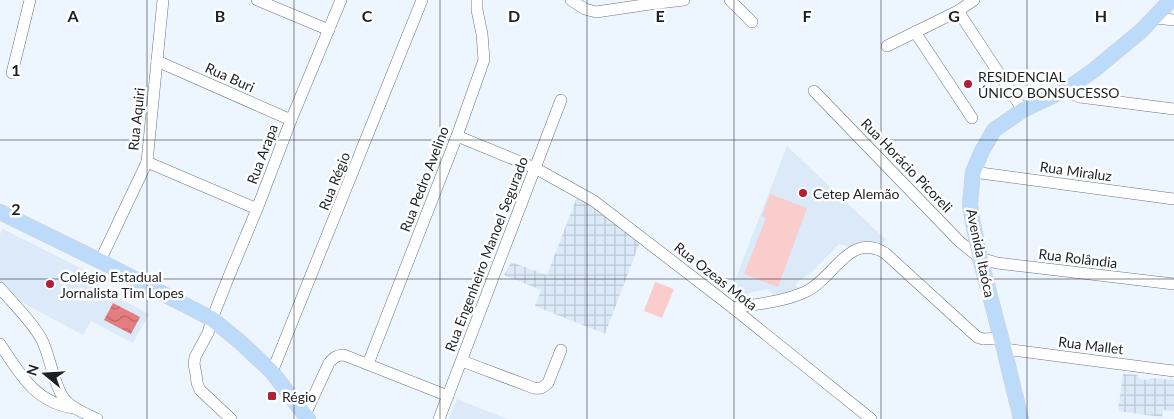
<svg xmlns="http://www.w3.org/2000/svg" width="1174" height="419" font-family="Lato,sans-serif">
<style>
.built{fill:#dbe9f8}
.industrial{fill:url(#industrial-grid)}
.grass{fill:#f9cdcc}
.water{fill:url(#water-waves)}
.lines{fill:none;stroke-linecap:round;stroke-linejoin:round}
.minor-casing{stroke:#6e757d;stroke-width:12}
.major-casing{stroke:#d2d2d3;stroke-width:16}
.minor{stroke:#fff;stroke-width:11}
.major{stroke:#bcdbfa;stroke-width:15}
.grid{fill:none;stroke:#1d2024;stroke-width:1;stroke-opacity:0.55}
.poi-dot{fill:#b21f37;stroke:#fff;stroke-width:2}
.labels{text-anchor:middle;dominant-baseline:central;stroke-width:5;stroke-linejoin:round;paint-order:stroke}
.poi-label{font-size:14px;fill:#1d2024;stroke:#fff;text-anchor:start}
.street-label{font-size:14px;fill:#1d2024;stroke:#fff}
.grid-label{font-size:16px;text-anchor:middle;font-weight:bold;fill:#1d2024;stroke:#fff;stroke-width:5;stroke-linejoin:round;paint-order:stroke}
</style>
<defs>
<pattern id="industrial-grid" width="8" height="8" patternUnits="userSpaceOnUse" patternTransform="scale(1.25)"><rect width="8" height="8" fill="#dbe9f8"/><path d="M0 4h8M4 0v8" fill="none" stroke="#bcc8d4"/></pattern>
<pattern id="water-waves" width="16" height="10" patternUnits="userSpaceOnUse" patternTransform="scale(1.25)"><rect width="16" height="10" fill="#e57d80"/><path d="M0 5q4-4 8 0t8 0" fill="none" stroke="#b96669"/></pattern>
</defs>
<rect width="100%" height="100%" fill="#edf5ff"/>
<g class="built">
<polygon points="787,146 886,240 882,244 865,242 855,244 849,247 839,244 811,273 796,283 796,286 801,289 775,296 768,289 749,293 748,294 751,299 739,303 737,300 734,283"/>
<polygon points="3,229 102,279 98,287 149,314 133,343 91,321 83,335 12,297 0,282 0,234"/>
<polygon points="457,399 464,402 508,419 449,419"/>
</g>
<g class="industrial">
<polygon points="577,197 592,205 640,242 605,334 535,306 541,290 504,275 511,262 547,275"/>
<polygon points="1123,374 1137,375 1140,379 1147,380 1151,378 1174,380 1174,411 1163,410 1162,417 1118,411"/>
</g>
<g class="grass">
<polygon points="770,194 807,208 778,287 744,274 766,218 762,216"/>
<polygon points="655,282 674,289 662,318 644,311"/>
</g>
<polygon class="water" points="113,303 140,317 131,334 104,320"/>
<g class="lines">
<g class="minor-casing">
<g id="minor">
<polyline points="257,0 329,30"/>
<polyline points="571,0 585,9 596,12 650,4 684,0"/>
<polyline points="730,0 752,22"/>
<polyline points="958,11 1023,110"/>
<polyline points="1155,18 1174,20"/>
<polyline points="915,32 972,118"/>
<polyline points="887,46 958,11 974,0"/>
<polyline points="157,61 291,120"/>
<polyline points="12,73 30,0"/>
<polyline points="1067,89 1072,94 1080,97 1174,109"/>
<polyline points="814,91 960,242 980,258 997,263 1174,284"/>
<polyline points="457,136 535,168 594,201 733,308 871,419"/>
<polyline points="147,162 257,209"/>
<polyline points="973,172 1174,199"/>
<polyline points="100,261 147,162 163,0"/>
<path d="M0,288C14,305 32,321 42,340C50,356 55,391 67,402C75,410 87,414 97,419"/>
<path d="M733,308C757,304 783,302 805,292C834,279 849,231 885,253L977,337L983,339L1001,338"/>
<path d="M0,344C20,374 35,403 74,408"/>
<polyline points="1004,349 1174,371"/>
<path d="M462,361L534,388C540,389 543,388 548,383L561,350"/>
<polyline points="368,364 457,136 484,60 482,34 477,10 477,0"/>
<polyline points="272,372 422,0"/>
<path d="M305,415L329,363C334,357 337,355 344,355L448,396"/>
<polyline points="231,419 200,390 197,383 196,374 194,364 195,357 208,333 212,319 229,276 257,209 291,120 341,0"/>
<polyline points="439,419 561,100"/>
</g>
</g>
<g class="major-casing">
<g id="major">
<polyline points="0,212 100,261 212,319 239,341 272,372 308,419"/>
<polyline points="1021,419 1004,349 980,258 972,218 970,204 973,172 982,151 994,130 1023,110 1067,89 1094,70 1141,31 1171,0"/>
</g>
</g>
<use href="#minor" class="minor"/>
<use href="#major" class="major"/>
</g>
<path class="grid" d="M147,0V419M294,0V419M440,0V419M587,0V419M734,0V419M881,0V419M1027,0V419M0,140H1174M0,279H1174"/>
<g class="poi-dot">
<circle cx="968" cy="84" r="5"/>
<circle cx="803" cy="193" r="5"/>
<circle cx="50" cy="284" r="5"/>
<rect x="267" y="391" width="10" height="10" rx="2.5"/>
</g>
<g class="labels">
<g class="poi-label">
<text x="978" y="76">RESIDENCIAL<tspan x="978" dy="16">ÚNICO BONSUCESSO</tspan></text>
<text x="813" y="193">Cetep Alemão</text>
<text x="60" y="276">Colégio Estadual<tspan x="60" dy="16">Jornalista Tim Lopes</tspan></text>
<text x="282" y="396">Régio</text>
</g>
<g class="street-label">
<text transform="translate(230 77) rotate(24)">Rua Buri</text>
<text transform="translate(136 119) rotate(-84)">Rua Aquiri</text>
<text transform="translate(262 154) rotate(-69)">Rua Arapa</text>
<text transform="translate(907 165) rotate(46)">Rua Horácio Picoreli</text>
<text transform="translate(1076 171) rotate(8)">Rua Miraluz</text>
<text transform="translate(424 179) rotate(-69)">Rua Pedro Avelino</text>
<text transform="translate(334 181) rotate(-68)">Rua Régio</text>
<text transform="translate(981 253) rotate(78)">Avenida Itaóca</text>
<text transform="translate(486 254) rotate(-69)">Rua Engenheiro Manoel Segurado</text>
<text transform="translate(1078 258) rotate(7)">Rua Rolândia</text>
<text transform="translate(716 276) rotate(38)">Rua Ozeas Mota</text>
<text transform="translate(1091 345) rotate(7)">Rua Mallet</text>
</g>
</g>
<g class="grid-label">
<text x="73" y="22">A</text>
<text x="220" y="22">B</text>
<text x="367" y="22">C</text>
<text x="514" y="22">D</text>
<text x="660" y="22">E</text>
<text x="807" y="22">F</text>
<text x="954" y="22">G</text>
<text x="1101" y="22">H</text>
<text x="16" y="76">1</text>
<text x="16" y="215">2</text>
</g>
<g transform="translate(45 374) rotate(288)" stroke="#ffffff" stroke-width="4" paint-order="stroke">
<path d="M0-4L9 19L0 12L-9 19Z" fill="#1d2024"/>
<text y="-8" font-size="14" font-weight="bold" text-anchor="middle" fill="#1d2024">N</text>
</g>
</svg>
